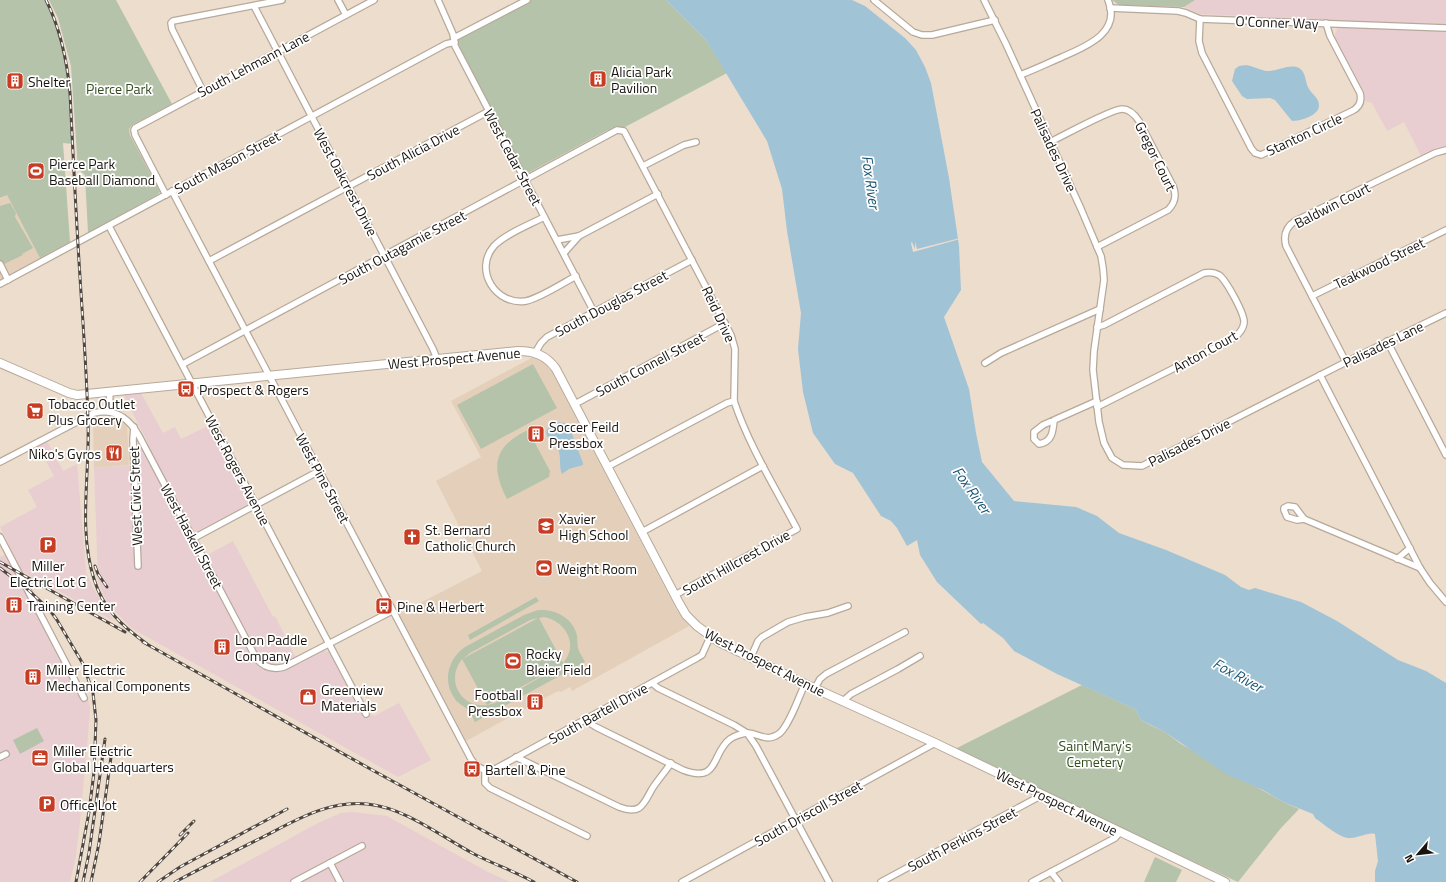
<svg xmlns="http://www.w3.org/2000/svg" width="1446" height="882" font-family="'Titillium Web',sans-serif">
<style>
.built{fill:#e4d0ba}
.industrial{fill:#e9ced1}
.green{fill:#b4c3aa;fill-rule:evenodd}
.water{fill:#a1c3d6}
.pier{fill:#ecddcd}
.lines{fill:none;stroke-linecap:round;stroke-linejoin:round}
.street-casing{stroke:#b7a99a;stroke-width:8}
.secondary-casing{stroke:#b7a99a;stroke-width:10}
.street{stroke:#fff;stroke-width:5.5}
.secondary{stroke:#fff;stroke-width:8}
.rail-casing{stroke:#4f473f;stroke-width:3}
.rail{stroke:#fff;stroke-width:1.5;stroke-dasharray:4.5;stroke-linecap:butt}
.labels{text-anchor:middle;dominant-baseline:central;stroke-width:3.5;stroke-linejoin:round;paint-order:stroke}
.street-label{font-size:14px;fill:#18130d;stroke:#fff}
.poi-label{font-size:14px;fill:#18130d;stroke:#fff;text-anchor:start}
.park-label{font-size:14px;fill:#344d20;stroke:#fff}
.water-label{font-size:15px;font-style:italic;fill:#195571;stroke:#fff}
</style>
<rect width="100%" height="100%" fill="#ecddcd"/>
<g class="built">
<polygon points="7,195 40,258 0,279 0,199"/>
<polygon points="533,357 543,362 552,372 676,609 689,626 572,691 570,687 561,692 558,691 466,741 399,614 482,571 436,481 481,457 451,401"/>
<polygon points="106,417 117,419 127,424 129,465 94,468 93,423"/>
</g>
<g class="industrial">
<polygon points="1195,0 1446,0 1446,147 1439,148 1421,156 1404,122 1387,131 1372,103 1365,101 1364,91 1335,37 1335,34 1337,30 1335,20 1200,14 1184,7"/>
<polygon points="141,393 163,433 175,427 181,439 210,425 249,498 250,501 247,505 188,536 200,559 233,541 273,617 275,616 299,664 324,651 329,652 364,718 373,714 374,716 399,703 431,760 398,777 131,628 109,605 103,594 98,580 94,468 137,465 137,448 148,443 124,396 126,394"/>
<polygon points="47,441 63,471 77,464 86,572 93,588 114,621 23,572 88,698 90,708 89,724 80,822 76,856 70,882 0,882 0,557 12,551 0,527 37,507 28,490 54,476 38,446"/>
<polygon points="352,812 387,816 488,872 510,882 210,882 318,823 341,813"/>
</g>
<g class="green">
<path d="M0,0H46C69,47 70,93 73,144L63,143L70,242L40,258L7,195L0,198Z"/>
<polygon points="49,0 116,0 172,104 132,125 129,129 130,135 160,192 157,195 88,233 85,175 78,169 71,66 58,18"/>
<polygon points="530,0 666,0 706,40 727,73 625,127 616,127 606,131 528,173 525,173 460,49 458,40 460,37"/>
<polygon points="1112,0 1195,0 1184,7 1119,5"/>
<polygon points="10,203 16,213 15,217 33,248 22,254 23,255 0,266 0,206"/>
<polygon points="533,364 557,408 481,449 457,405"/>
<path d="M528,430L550,471L549,477L507,499C490,466 494,446 528,430Z"/>
<polygon points="536,597 539,601 470,640 468,635"/>
<path d="M538,610C554,609 570,616 576,632C578,637 577,643 578,648C579,653 583,657 585,662L475,722C473,718 470,712 467,709C463,705 458,704 455,699C442,681 448,659 465,647L524,615ZM544,617C566,621 579,645 563,663L539,618ZM538,618L464,658L470,653L530,620ZM462,659L487,705L562,665L495,703C466,714 443,684 462,659Z"/>
<polygon points="1082,685 1135,709 1141,720 1150,725 1165,732 1181,744 1283,802 1299,809 1281,828 1238,882 1080,809 955,749"/>
<polygon points="37,728 44,741 20,754 13,740"/>
<polygon points="1155,857 1182,870 1176,882 1144,882"/>
</g>
<g class="water">
<path d="M666,0H852L865,6L905,38L916,50L925,67L931,83L949,178L959,246L961,290L944,317L969,389L976,433L982,462L1014,501L1076,507L1097,516L1119,533L1166,550L1225,575L1241,587L1249,590L1255,588L1301,602L1337,621L1398,660L1426,671L1446,683V882H1375V871L1378,861L1375,834C1368,832 1358,838 1351,838C1340,839 1324,824 1315,818L1313,814L1283,802L1263,790L1226,774L1165,732L1141,720L1135,709L1057,674L1014,651L1003,638L983,623L981,624L937,582L920,555L917,540L907,546L897,528L891,521L881,516L853,473L835,464L813,433L803,392L798,349L801,313L787,231L782,189L767,141L706,40Z"/>
<path d="M1246,65C1253,66 1260,70 1266,71C1277,72 1289,63 1299,68C1306,72 1305,81 1308,87C1310,92 1315,95 1317,99C1326,114 1302,121 1292,121L1275,100L1270,98L1247,99L1242,96L1232,81L1235,69L1239,66Z"/>
<path d="M557,422L565,423L569,426L583,463V465L569,469L562,474C559,467 561,459 559,452C556,438 533,435 557,422Z"/>
</g>
<polygon class="pier" points="960,238 960,239 913,252 911,243 912,242 915,249 915,242 917,249"/>
<g class="lines">
<g class="street-casing">
<g id="street">
<polyline points="338,0 346,15"/>
<polyline points="438,0 453,34 455,46 594,312"/>
<polyline points="874,0 913,32 922,35 932,35 995,20"/>
<polyline points="984,0 1006,44 1081,209 1101,256 1103,268 1104,280 1094,351 1093,370 1099,422 1104,443 1112,458 1123,465 1142,466 1346,362 1446,313"/>
<polyline points="254,6 433,349 437,359"/>
<polyline points="1110,8 1178,11 1186,13 1200,19 1446,28"/>
<path d="M1200,19L1199,41L1202,53L1251,148L1255,153L1261,155L1352,111C1360,107 1362,101 1360,93L1330,36L1326,23"/>
<polyline points="454,38 527,0"/>
<path d="M1020,75C1034,70 1048,63 1062,57C1085,47 1122,33 1108,0"/>
<polyline points="203,91 172,29 171,23 173,21 282,0"/>
<path d="M1050,142C1063,136 1111,109 1122,109C1130,109 1135,115 1139,121L1173,186C1177,196 1175,203 1168,210L1097,247"/>
<polyline points="643,166 684,145 696,142"/>
<path d="M172,191L471,759C477,769 486,772 497,768L697,658L702,655L710,637"/>
<polyline points="166,195 135,135 134,130 135,128 374,0"/>
<path d="M544,217C529,225 505,234 494,246C473,270 496,306 526,301C540,298 563,283 576,276"/>
<polyline points="109,226 366,714"/>
<polyline points="557,240 579,236"/>
<polyline points="564,253 579,236 658,194"/>
<polyline points="209,261 489,111"/>
<polyline points="0,264 8,280"/>
<polyline points="0,284 446,44 455,42"/>
<polyline points="1312,296 1446,230"/>
<path d="M1097,327L1104,325L1204,273C1209,272 1214,272 1219,275C1226,280 1245,314 1244,323C1243,330 1239,334 1234,338L1097,407"/>
<polyline points="1387,341 1446,455"/>
<polyline points="535,353 541,343 547,337 692,260"/>
<path d="M1346,362L1286,246C1283,235 1286,227 1295,221L1435,153L1446,150"/>
<polyline points="985,363 1001,353 1100,309"/>
<path d="M183,364L617,130L624,131L731,335L735,349L734,401C749,446 775,487 797,529L675,595"/>
<polyline points="1320,375 1420,568 1430,583 1446,602"/>
<polyline points="575,404 725,323"/>
<polyline points="109,411 110,391"/>
<path d="M1054,420C1053,432 1052,442 1039,444L1034,439V432L1043,425L1097,401"/>
<polyline points="134,427 133,440 138,566"/>
<path d="M0,462L94,413C115,408 129,418 139,436L256,658C264,668 273,670 284,667L392,611"/>
<polyline points="607,467 727,403 734,401"/>
<polygon points="1288,506 1295,507 1304,519 1297,520 1287,517 1284,510 1284,508"/>
<polyline points="1304,519 1420,568"/>
<polyline points="642,532 763,466"/>
<polyline points="0,537 84,698"/>
<polyline points="194,538 319,471"/>
<polyline points="1397,559 1410,548"/>
<polyline points="751,657 758,641 762,637 788,622 805,617 828,613 848,606"/>
<polyline points="652,683 658,688 734,725 747,733 756,746 829,882"/>
<polyline points="815,688 820,679 826,674 905,632"/>
<polyline points="843,701 851,694 898,669 920,656"/>
<path d="M585,720L596,727L683,770C720,784 711,753 730,739C734,736 743,733 748,733C760,734 767,743 780,733C790,724 799,696 805,684"/>
<polyline points="0,757 6,754"/>
<path d="M516,757L619,807C641,815 643,805 652,789C657,781 665,772 671,763"/>
<polyline points="485,770 485,783 490,788 587,836"/>
<polyline points="330,863 340,882"/>
<polyline points="1051,872 1059,882"/>
<polyline points="294,882 362,846"/>
<polyline points="682,882 935,743"/>
<polyline points="881,882 1042,795"/>
<polyline points="1032,882 1115,838 1120,832"/>
</g>
</g>
<g class="secondary-casing">
<path id="secondary" d="M0,363L69,393L77,395L518,351C534,351 546,355 556,369L679,603L686,615L697,626L719,642L805,684L935,743L1225,882"/>
</g>
<use href="#street" class="street"/>
<use href="#secondary" class="secondary"/>
<g class="rail-casing">
<g id="rail">
<path d="M46,0C61,30 67,60 70,93C73,154 76,216 80,277C83,326 87,374 88,423C90,474 78,529 94,579C103,609 122,626 147,644"/>
<polyline points="0,562 125,632"/>
<polyline points="95,566 98,574 107,587"/>
<polyline points="0,568 26,588 49,609 57,620 83,664 93,693 96,720 94,772 89,812 76,882"/>
<polyline points="143,642 374,771 577,882"/>
<polyline points="180,835 194,821"/>
<polyline points="83,882 89,853 105,739"/>
<polyline points="91,882 99,843 112,750"/>
<polyline points="140,882 188,833"/>
<polyline points="158,882 180,867 287,809"/>
<path d="M175,882C203,867 231,853 259,839C293,822 327,800 367,804C406,808 440,836 474,854C493,864 514,871 534,882"/>
</g>
</g>
<use href="#rail" class="rail"/>
</g>
<defs>
<g id="building-square" transform="scale(0.9)"><rect x="-9" y="-9" width="18" height="18" rx="4" fill="#c73c22" stroke="#fff"/><path d="M-4-6H4V6H1V3H-1V6H-4ZM-2.5-4.3h1.7v1.8h-1.7ZM.8-4.3h1.7v1.8H.8ZM-2.5-1h1.7V.8h-1.7ZM.8-1h1.7V.8H.8Z" fill="#fff"/></g>
<g id="stadium-square" transform="scale(0.9)"><rect x="-9" y="-9" width="18" height="18" rx="4" fill="#c73c22" stroke="#fff"/><path d="M0-5a6.5 5 0 1 0 0 10a6.5 5 0 1 0 0-10ZM-3.5-1.8h7v3.6h-7Z" fill="#fff"/></g>
<g id="bus-square" transform="scale(0.9)"><rect x="-9" y="-9" width="18" height="18" rx="4" fill="#c73c22" stroke="#fff"/><path d="M-5-6H5V4H4V6H2V4H-2V6H-4V4H-5ZM-3.5-4V0h7V-4ZM-3.5 1.2v1.5H-2V1.2ZM2 1.2v1.5H3.5V1.2Z" fill="#fff"/></g>
<g id="supermarket-square" transform="scale(0.9)"><rect x="-9" y="-9" width="18" height="18" rx="4" fill="#c73c22" stroke="#fff"/><path d="M-6-5.5h2.5l.6 2H6L4.5 2H-2.5L-4.4-4H-6ZM-1.5 3.2a1.3 1.3 0 1 0 .1 0ZM3 3.2a1.3 1.3 0 1 0 .1 0Z" fill="#fff"/></g>
<g id="restaurant-square" transform="scale(0.9)"><rect x="-9" y="-9" width="18" height="18" rx="4" fill="#c73c22" stroke="#fff"/><path d="M-5-6h1v4h1v-4h1v4h1v-4h1v5L-1.5 .5V6h-2V.5L-5-1ZM5-6V6H3V1.5H1.5Q1.5-4 5-6Z" fill="#fff"/></g>
<g id="school-square" transform="scale(0.9)"><rect x="-9" y="-9" width="18" height="18" rx="4" fill="#c73c22" stroke="#fff"/><path d="M0-5L7-2L0 1L-7-2ZM-4 1L0 2.5L4 1V4Q0 6-4 4Z" fill="#fff"/></g>
<g id="church-square" transform="scale(0.9)"><rect x="-9" y="-9" width="18" height="18" rx="4" fill="#c73c22" stroke="#fff"/><path d="M-1.2-6h2.4v3.5h3.3v2.4h-3.3V6h-2.4V-.1h-3.3v-2.4h3.3Z" fill="#fff"/></g>
<g id="parking-square" transform="scale(0.9)"><rect x="-9" y="-9" width="18" height="18" rx="4" fill="#c73c22" stroke="#fff"/><path d="M-3.5-5.5H1a3.5 3.5 0 0 1 0 7H-1V5.5H-3.5ZM-1-3.4V-.6H.8a1.4 1.4 0 0 0 0-2.8Z" fill="#fff"/></g>
<g id="shop-square" transform="scale(0.9)"><rect x="-9" y="-9" width="18" height="18" rx="4" fill="#c73c22" stroke="#fff"/><path d="M-5-2.5h2.3a2.7 3.5 0 0 1 5.4 0H5L5.5 6h-11ZM-1.5-2.5h3a1.5 2.3 0 0 0-3 0Z" fill="#fff"/></g>
<g id="office-square" transform="scale(0.9)"><rect x="-9" y="-9" width="18" height="18" rx="4" fill="#c73c22" stroke="#fff"/><path d="M-6-3h4V-5.5h4V-3h4V5H-6ZM-1-4.5V-3h2v-1.5ZM-6 0V1H6V0Z" fill="#fff"/></g>
</defs>
<g fill-rule="evenodd">
<use href="#building-square" x="598" y="79"/>
<use href="#building-square" x="15" y="81"/>
<use href="#stadium-square" x="36" y="171"/>
<use href="#bus-square" x="186" y="389"/>
<use href="#supermarket-square" x="35" y="411"/>
<use href="#building-square" x="536" y="434"/>
<use href="#restaurant-square" x="114" y="453"/>
<use href="#school-square" x="546" y="526"/>
<use href="#church-square" x="412" y="537"/>
<use href="#parking-square" x="48" y="545"/>
<use href="#stadium-square" x="544" y="568"/>
<use href="#building-square" x="14" y="605"/>
<use href="#bus-square" x="384" y="606"/>
<use href="#building-square" x="222" y="647"/>
<use href="#stadium-square" x="513" y="661"/>
<use href="#building-square" x="33" y="677"/>
<use href="#shop-square" x="308" y="697"/>
<use href="#building-square" x="535" y="702"/>
<use href="#office-square" x="40" y="758"/>
<use href="#bus-square" x="472" y="769"/>
<use href="#parking-square" x="47" y="804"/>
</g>
<g class="labels">
<g class="street-label">
<text transform="translate(1277 22) rotate(2)">O'Conner Way</text>
<text transform="translate(253 64) rotate(-28)">South Lehmann Lane</text>
<text transform="translate(1304 134) rotate(-25)">Stanton Circle</text>
<text transform="translate(1054 150) rotate(65)">Palisades Drive</text>
<text transform="translate(413 152) rotate(-28)">South Alicia Drive</text>
<text transform="translate(1156 156) rotate(64)">Gregor Court</text>
<text transform="translate(513 157) rotate(62)">West Cedar Street</text>
<text transform="translate(227 162) rotate(-28)">South Mason Street</text>
<text transform="translate(346 182) rotate(62)">West Oakcrest Drive</text>
<text transform="translate(1332 205) rotate(-27)">Baldwin Court</text>
<text transform="translate(402 247) rotate(-28)">South Outagamie Street</text>
<text transform="translate(1379 263) rotate(-26)">Teakwood Street</text>
<text transform="translate(611 303) rotate(-28)">South Douglas Street</text>
<text transform="translate(719 314) rotate(65)">Reid Drive</text>
<text transform="translate(1383 344) rotate(-26)">Palisades Lane</text>
<text transform="translate(1205 351) rotate(-29)">Anton Court</text>
<text transform="translate(454 358) rotate(-5)">West Prospect Avenue</text>
<text transform="translate(650 364) rotate(-28)">South Connell Street</text>
<text transform="translate(1189 442) rotate(-27)">Palisades Drive</text>
<text transform="translate(238 470) rotate(62)">West Rogers Avenue</text>
<text transform="translate(323 478) rotate(62)">West Pine Street</text>
<text transform="translate(135 496) rotate(-92)">West Civic Street</text>
<text transform="translate(192 536) rotate(62)">West Haskell Street</text>
<text transform="translate(736 562) rotate(-29)">South Hillcrest Drive</text>
<text transform="translate(765 662) rotate(27)">West Prospect Avenue</text>
<text transform="translate(598 713) rotate(-29)">South Bartell Drive</text>
<text transform="translate(1057 802) rotate(26)">West Prospect Avenue</text>
<text transform="translate(808 813) rotate(-29)">South Driscoll Street</text>
<text transform="translate(962 839) rotate(-28)">South Perkins Street</text>
</g>
<g class="poi-label">
<text x="611" y="71">Alicia Park<tspan x="611" dy="16">Pavilion</tspan></text>
<text x="28" y="81">Shelter</text>
<text x="49" y="163">Pierce Park<tspan x="49" dy="16">Baseball Diamond</tspan></text>
<text x="199" y="389">Prospect &amp; Rogers</text>
<text x="48" y="403">Tobacco Outlet<tspan x="48" dy="16">Plus Grocery</tspan></text>
<text x="549" y="426">Soccer Feild<tspan x="549" dy="16">Pressbox</tspan></text>
<text x="101" y="453" text-anchor="end">Niko's Gyros</text>
<text x="559" y="518">Xavier<tspan x="559" dy="16">High School</tspan></text>
<text x="425" y="529">St. Bernard<tspan x="425" dy="16">Catholic Church</tspan></text>
<text x="48" y="565" text-anchor="middle">Miller<tspan x="48" dy="16">Electric Lot G</tspan></text>
<text x="557" y="568">Weight Room</text>
<text x="27" y="605">Training Center</text>
<text x="397" y="606">Pine &amp; Herbert</text>
<text x="235" y="639">Loon Paddle<tspan x="235" dy="16">Company</tspan></text>
<text x="526" y="653">Rocky<tspan x="526" dy="16">Bleier Field</tspan></text>
<text x="46" y="669">Miller Electric<tspan x="46" dy="16">Mechanical Components</tspan></text>
<text x="321" y="689">Greenview<tspan x="321" dy="16">Materials</tspan></text>
<text x="522" y="694" text-anchor="end">Football<tspan x="522" dy="16">Pressbox</tspan></text>
<text x="53" y="750">Miller Electric<tspan x="53" dy="16">Global Headquarters</tspan></text>
<text x="485" y="769">Bartell &amp; Pine</text>
<text x="60" y="804">Office Lot</text>
</g>
<g class="park-label">
<text x="119" y="88">Pierce Park</text>
<text x="1095" y="745">Saint Mary's<tspan x="1095" dy="16">Cemetery</tspan></text>
</g>
<g class="water-label">
<text transform="translate(871 182) rotate(82)">Fox River</text>
<text transform="translate(972 490) rotate(55)">Fox River</text>
<text transform="translate(1238 675) rotate(29)">Fox River</text>
</g>
</g>
<g transform="translate(1418 854) rotate(242)" stroke="#ffffff" stroke-width="3" paint-order="stroke">
<path d="M0-3L7 15L0 10L-7 15Z" fill="#18130d"/>
<text y="-6" font-size="11" font-weight="bold" text-anchor="middle" fill="#18130d">N</text>
</g>
</svg>
